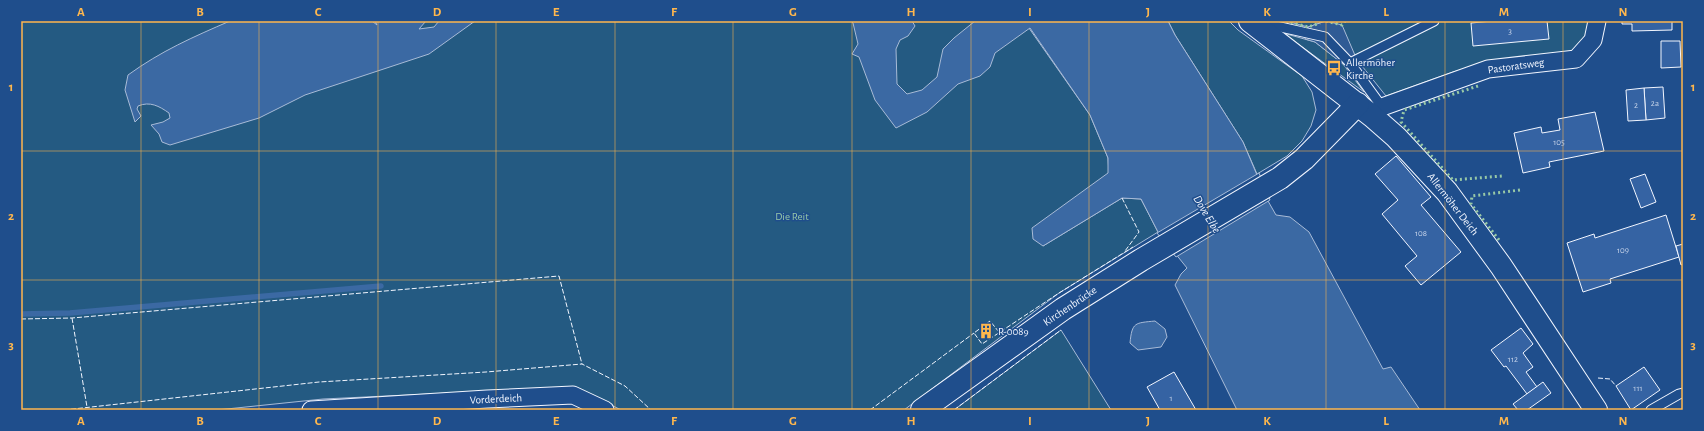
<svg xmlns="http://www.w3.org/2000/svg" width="1704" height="431" font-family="'Alegreya Sans',sans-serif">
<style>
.green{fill:#245a82;stroke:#a8bbd7}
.parking{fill:#305b95;stroke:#a8bbd7}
.water{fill:#3b69a3;stroke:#a8bbd7}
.pier{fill:#1f4e8c;stroke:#a8bbd7}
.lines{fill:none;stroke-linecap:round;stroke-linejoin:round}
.stream{stroke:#3b69a3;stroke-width:5.5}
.building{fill:#3563a3;stroke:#f2f6ff}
.service-casing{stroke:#f2f6ff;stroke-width:11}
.minor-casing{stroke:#f2f6ff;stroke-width:19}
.tertiary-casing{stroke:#f2f6ff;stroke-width:24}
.service{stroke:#1f4e8c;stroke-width:9}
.minor{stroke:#1f4e8c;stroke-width:17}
.tertiary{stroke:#1f4e8c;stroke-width:22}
.hedge{stroke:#97c8a6;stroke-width:3;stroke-dasharray:2 3;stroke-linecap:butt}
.fence{stroke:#f2f6ff;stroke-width:1;stroke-dasharray:5 2;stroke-linecap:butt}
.grid{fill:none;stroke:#ffb74d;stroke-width:1;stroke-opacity:0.55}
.labels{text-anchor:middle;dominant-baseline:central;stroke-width:3;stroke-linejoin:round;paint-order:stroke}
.number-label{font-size:9px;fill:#c3d1e8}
.poi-label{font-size:11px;fill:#f2f6ff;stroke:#1f4e8c;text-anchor:start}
.street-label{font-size:11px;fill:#f2f6ff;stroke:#1f4e8c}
.park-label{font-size:11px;fill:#97c8a6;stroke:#1f4e8c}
.water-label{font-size:12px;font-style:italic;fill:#f2f6ff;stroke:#1f4e8c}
.neatline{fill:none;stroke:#ffb74d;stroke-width:1.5}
.grid-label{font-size:13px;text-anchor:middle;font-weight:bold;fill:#ffb74d}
</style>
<rect width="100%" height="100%" fill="#1f4e8c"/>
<g class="green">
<polygon points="21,21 1024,21 1090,115 1108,158 1109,174 1043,246 1122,198 1141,199 1158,232 1059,293 904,410 621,410 576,387 323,399 217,410 21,410"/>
<polygon points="1168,21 1229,21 1238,30 1302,76 1312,92 1316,110 1311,126 1302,141 1287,156 1257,174 1243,142 1175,35"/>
<polygon points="1286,21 1590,21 1584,42 1571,52 1496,60 1453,72 1386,96 1326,21 1308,27"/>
<polygon points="1283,33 1315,42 1343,64 1364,92"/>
<polygon points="1061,330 1111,410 954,410"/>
</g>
<polygon class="parking" points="1326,21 1342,25 1357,60 1343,64 1315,42 1305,39 1308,27"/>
<g class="water">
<path d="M230,21H372L377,25L375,21H426L419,29L434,27L439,21H475L429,54L305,95L259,118L170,145L162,142L159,134L151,125L163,122L170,118L169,113C159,106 150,101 138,106L137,109L141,116L135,122L125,90L128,75C161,51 193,37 230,21Z"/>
<polygon points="851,21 912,21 915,26 908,36 900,40 896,49 897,84 907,94 922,90 937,77 943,49 954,38 975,21 1168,21 1175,35 1243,142 1268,201 1276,215 1290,217 1309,232 1383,369 1391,367 1420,410 1237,410 1175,285 1181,274 1187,268 1158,232 1141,199 1122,198 1043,246 1033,239 1032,228 1108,173 1108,158 1090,115 1030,28 995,53 990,67 980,76 958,84 927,112 896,128 875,100 859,57 852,54 858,44 853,23"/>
<path d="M1155,321L1165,329L1167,337L1161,347L1138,350L1130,343C1132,322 1135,323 1155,321Z"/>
</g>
<polygon class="pier" points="1259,173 1270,200 1176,257 1157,233"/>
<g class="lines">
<polyline class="stream" points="21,314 70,313 381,286"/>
</g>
<g class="building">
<polygon points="1492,21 1547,21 1549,39 1473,46 1471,23"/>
<polygon points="1622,21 1672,21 1672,30 1632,31 1632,24 1622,24"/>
<polygon points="1661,41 1680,41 1681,67 1661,68"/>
<polygon points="1663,87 1665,118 1646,120 1644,88"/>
<polygon points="1644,88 1646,120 1628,121 1626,90"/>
<polygon points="1595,112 1604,151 1549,162 1550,167 1523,173 1514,133 1541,127 1542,133 1560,130 1558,119"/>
<polygon points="1396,156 1431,197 1421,205 1461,252 1421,285 1405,266 1417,256 1382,214 1398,200 1375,174"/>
<polygon points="1645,174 1656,202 1641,208 1630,179"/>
<polygon points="1666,215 1679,257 1610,279 1611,283 1583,292 1567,243 1594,234 1595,238"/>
<polygon points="1683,244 1683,264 1681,265 1676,246"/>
<polygon points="988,327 991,331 984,336 981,332"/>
<polygon points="1521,328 1533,344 1523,353 1533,367 1526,372 1537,387 1527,394 1506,366 1504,367 1491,350"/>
<polygon points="1644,367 1660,390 1631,410 1616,386"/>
<polygon points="1174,372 1196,410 1160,410 1147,387"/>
<polygon points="1543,382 1551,393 1527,410 1518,410 1513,404"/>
</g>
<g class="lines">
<g class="service-casing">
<g id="service">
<polyline points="1263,23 1325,37 1350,63 1382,107"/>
<polyline points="1350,63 1434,21"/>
<polyline points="1651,410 1679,394 1683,393"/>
</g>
</g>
<g class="minor-casing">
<g id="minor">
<polyline points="1372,116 1382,107 1488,69 1576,59 1593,40 1597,21"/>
<polyline points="311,410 487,399 573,395 605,410"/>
</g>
</g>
<g class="tertiary-casing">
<g id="tertiary">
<polyline points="1250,21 1372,116 1396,137 1447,192 1501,266 1596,410"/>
<polyline points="922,410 1063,309 1141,260 1280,178 1304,159 1358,104"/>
</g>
</g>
<use href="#service" class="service"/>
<use href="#minor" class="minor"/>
<use href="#tertiary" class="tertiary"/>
<g class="hedge">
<polyline points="1286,21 1308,27 1320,23"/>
<polyline points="1326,21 1342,25 1345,21"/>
<polyline points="1478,86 1404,110 1401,122 1453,180 1502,176"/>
<polyline points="1499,240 1471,204 1472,196 1520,190"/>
</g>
<g class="fence">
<polyline points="1122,198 1139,232 1125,251"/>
<polyline points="72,318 87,407"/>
<polyline points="21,319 72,318 559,276 582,364"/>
<polyline points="999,332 990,321 974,333 982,344 1059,293 1133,247"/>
<polyline points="1598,378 1610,379 1616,386"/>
<polyline points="64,410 319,382 486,372 582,364 625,386 651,410"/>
<polyline points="870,410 974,333"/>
<polyline points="954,410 1061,330"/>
</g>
</g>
<path class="grid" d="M141,21V410M259,21V410M378,21V410M496,21V410M615,21V410M733,21V410M852,21V410M971,21V410M1089,21V410M1208,21V410M1326,21V410M1445,21V410M1563,21V410M21,151H1683M21,280H1683"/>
<defs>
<g id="bus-bare" transform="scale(1.2)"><path d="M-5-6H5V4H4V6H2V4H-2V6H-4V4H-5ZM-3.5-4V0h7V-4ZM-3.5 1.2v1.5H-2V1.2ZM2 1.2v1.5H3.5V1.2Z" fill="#ffb74d" stroke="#1f4e8c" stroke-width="2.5" paint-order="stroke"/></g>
<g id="building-bare" transform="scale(1.2)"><path d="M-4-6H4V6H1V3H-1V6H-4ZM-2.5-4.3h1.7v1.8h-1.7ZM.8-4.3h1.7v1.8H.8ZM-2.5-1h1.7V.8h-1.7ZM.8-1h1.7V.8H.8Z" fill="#ffb74d" stroke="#1f4e8c" stroke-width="2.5" paint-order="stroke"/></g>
</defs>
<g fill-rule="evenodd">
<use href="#bus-bare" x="1334" y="68"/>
<use href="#building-bare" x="986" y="331"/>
</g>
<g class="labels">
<g class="number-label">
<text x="1510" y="31">3</text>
<text x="1655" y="103">2a</text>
<text x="1636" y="105">2</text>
<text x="1559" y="142">105</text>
<text x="1421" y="233">108</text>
<text x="1623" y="250">109</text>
<text x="1513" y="359">112</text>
<text x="1638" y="388">111</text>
<text x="1171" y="398">1</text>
</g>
<g class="poi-label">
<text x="1346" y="62">Allermöher<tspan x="1346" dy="13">Kirche</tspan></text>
<text x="998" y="331">R-0089</text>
</g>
<g class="street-label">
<text transform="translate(1516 66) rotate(-8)">Pastoratsweg</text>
<text transform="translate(1453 204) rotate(52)">Allermöher Deich</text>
<text transform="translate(1070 306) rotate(-34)">Kirchenbrücke</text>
<text transform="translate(496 399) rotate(-3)">Vorderdeich</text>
</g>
<g class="park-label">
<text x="792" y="216">Die Reit</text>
</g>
<g class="water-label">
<text transform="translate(1207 214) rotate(59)">Dove Elbe</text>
</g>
</g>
<rect width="1704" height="431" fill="none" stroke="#1f4e8c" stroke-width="44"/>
<rect x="22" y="22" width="1660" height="387" class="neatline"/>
<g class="grid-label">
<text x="81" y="16">A</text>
<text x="200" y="16">B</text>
<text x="318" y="16">C</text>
<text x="437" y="16">D</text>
<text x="556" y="16">E</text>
<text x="674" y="16">F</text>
<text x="793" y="16">G</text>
<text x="911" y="16">H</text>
<text x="1030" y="16">I</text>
<text x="1148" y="16">J</text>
<text x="1267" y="16">K</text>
<text x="1386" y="16">L</text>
<text x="1504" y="16">M</text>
<text x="1623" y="16">N</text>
<text x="11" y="91">1</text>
<text x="1693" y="91">1</text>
<text x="11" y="220">2</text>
<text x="1693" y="220">2</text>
<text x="11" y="349">3</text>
<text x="1693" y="349">3</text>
<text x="81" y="425">A</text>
<text x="200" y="425">B</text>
<text x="318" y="425">C</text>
<text x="437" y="425">D</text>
<text x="556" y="425">E</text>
<text x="674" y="425">F</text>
<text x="793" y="425">G</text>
<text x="911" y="425">H</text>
<text x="1030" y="425">I</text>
<text x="1148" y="425">J</text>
<text x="1267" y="425">K</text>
<text x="1386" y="425">L</text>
<text x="1504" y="425">M</text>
<text x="1623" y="425">N</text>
</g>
</svg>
